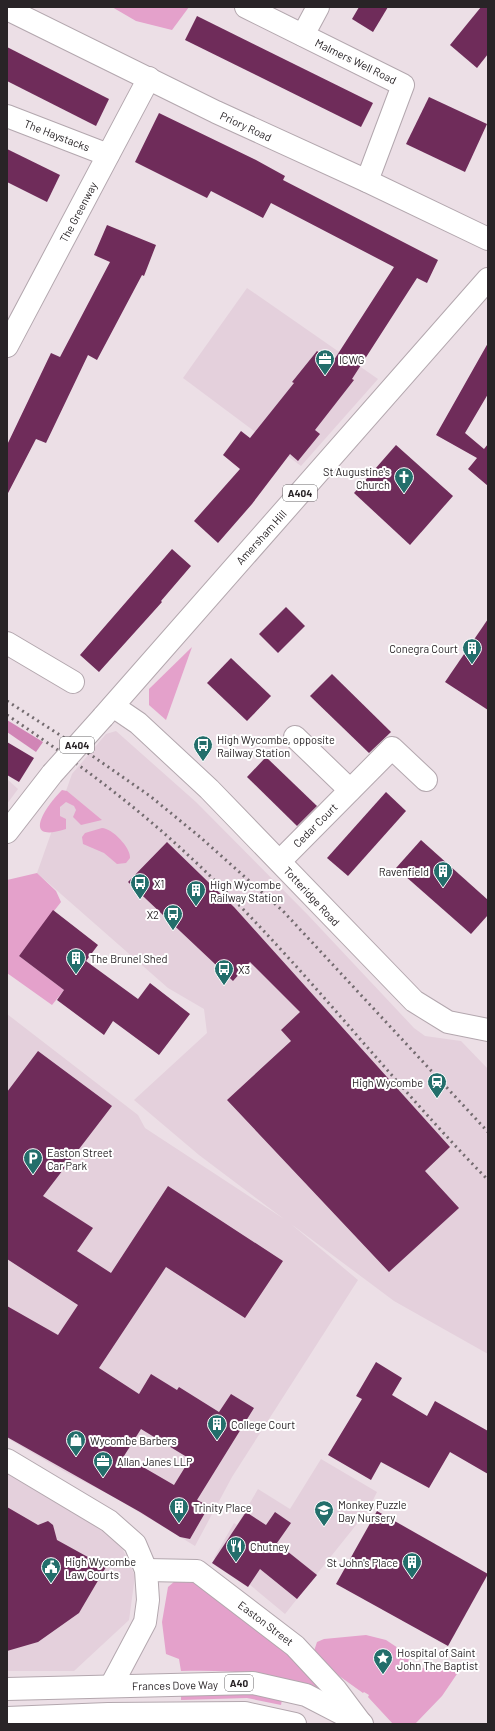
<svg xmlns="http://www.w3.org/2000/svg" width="495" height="1731" font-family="Barlow,sans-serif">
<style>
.built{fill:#e4d0dc}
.green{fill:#e4a1cb}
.forest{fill:#d185b6}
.building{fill:#6f2c5a;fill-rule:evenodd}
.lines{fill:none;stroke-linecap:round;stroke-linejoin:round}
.minor-casing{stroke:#b3a7ae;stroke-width:24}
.major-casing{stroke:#b3a7ae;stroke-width:24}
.minor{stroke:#fff;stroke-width:22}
.major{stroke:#fff;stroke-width:22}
.rail{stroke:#736b6f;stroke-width:3;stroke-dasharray:2 4;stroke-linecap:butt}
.major-bridge-casing{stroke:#b3a7ae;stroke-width:24;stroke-linecap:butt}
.major-bridge{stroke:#fff;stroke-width:22}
.labels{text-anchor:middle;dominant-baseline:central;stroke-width:4;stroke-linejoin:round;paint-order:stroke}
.shield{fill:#fff;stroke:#696668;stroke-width:1}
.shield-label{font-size:10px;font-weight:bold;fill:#292427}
.street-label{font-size:11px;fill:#292427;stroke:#fff}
.poi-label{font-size:11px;fill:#292427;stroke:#fff;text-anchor:start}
</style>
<rect width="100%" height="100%" fill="#ecdfe6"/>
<g class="built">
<polygon points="247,288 378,379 301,466 183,378"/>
<polygon points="116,731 196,802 308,915 414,1028 425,1036 461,1041 488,1069 488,1354 394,1301 291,1224 358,1280 232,1477 195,1546 114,1497 67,1473 7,1438 7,1014 138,1115 145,1128 284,1219 199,1155 134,1100 207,1033 204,1009 168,988 37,873 72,774 106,734"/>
<polygon points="7,779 18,789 7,804"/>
<polygon points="321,1459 377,1492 368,1510 285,1614 249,1584 214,1558 234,1523 237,1525 258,1489 290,1509"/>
<polygon points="7,1471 116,1535 135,1576 129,1620 74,1671 7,1671"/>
</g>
<g class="green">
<polygon points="112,7 189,7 172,30 136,21"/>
<polygon points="192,647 166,720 149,705 149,689"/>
<path d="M62,790L67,791L102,820L81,825L73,817L76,810L74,806L66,802L60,807V816L66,819V829C20,844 46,806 62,790Z"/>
<path d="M102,828C112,828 131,848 130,858L126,863L117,864L104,853L83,844L82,837L85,833Z"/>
<polygon points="37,873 56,891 61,902 19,956 64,990 52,1005 7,973 7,880"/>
<path d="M187,1577L267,1634L299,1665L318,1686L315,1688C268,1672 231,1670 181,1671L179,1659L166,1654L162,1622L168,1587L175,1581Z"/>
<polygon points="366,1635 386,1640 398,1648 410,1661 422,1668 459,1671 442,1696 415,1724 393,1724 368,1697 369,1695 364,1692 363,1693 328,1668 314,1651 317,1642 324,1639"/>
<polygon points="225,1691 263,1694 282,1700 281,1705 247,1698 181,1700 181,1692"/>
</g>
<polygon class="forest" points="7,720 43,742 36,752 7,732"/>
<g class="building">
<polygon points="359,7 388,7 373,32 352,19"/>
<polygon points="481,7 488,7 488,54 477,68 450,45"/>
<polygon points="197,16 373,103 361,127 185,40"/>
<polygon points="7,47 109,99 96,126 7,81"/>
<polygon points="429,97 487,124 465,172 406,144"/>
<polygon points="159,113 256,160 285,176 283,180 438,260 427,283 417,278 352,379 354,380 315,430 320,434 298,461 290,454 252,504 218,543 194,521 240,469 223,455 241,431 250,438 294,383 292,382 317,351 332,363 394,267 271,203 263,218 211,191 207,198 135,162"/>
<polygon points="7,149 60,175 47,202 7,182"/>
<polygon points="107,225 156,245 144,276 142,275 97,360 88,355 46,443 36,439 7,495 7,445 51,353 60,357 110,262 94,255"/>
<polygon points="488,343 488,394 465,433 484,449 488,444 488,486 468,469 477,458 436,435"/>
<polygon points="396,445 453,496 410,545 354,493"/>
<polygon points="172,549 191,566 161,601 162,602 99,672 80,655"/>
<polygon points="286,607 305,626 278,653 259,634"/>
<polygon points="488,619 488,710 445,682"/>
<polygon points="231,658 271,696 247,721 207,683"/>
<polygon points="332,674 391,732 369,753 310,696"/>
<polygon points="7,742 34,758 19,782 7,775"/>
<polygon points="266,757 317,806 297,826 247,777"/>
<polygon points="386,792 406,811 348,876 327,858"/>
<polygon points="421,840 488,900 488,915 471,934 396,868"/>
<polygon points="167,842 234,907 450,1147 425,1171 459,1208 389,1272 227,1100 291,1041 281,1030 300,1012 250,962 233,981 128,882"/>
<polygon points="53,910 98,945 86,961 138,999 150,983 190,1014 159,1055 113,1021 104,1035 57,1000 64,990 19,956"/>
<path d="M38,1051L112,1106L43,1196L93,1228L77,1251L111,1273L168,1186L283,1261L245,1318L166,1267L99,1368L139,1394L151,1374L177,1390L179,1387L219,1412L231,1394L254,1408L197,1500L209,1506L190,1539L180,1537L140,1512L7,1437V1306L58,1335L78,1305L7,1259V1092ZM141,1429L190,1459L174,1485L124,1456Z"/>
<polygon points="376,1362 402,1378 392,1395 427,1416 435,1401 488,1431 488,1474 450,1452 429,1488 381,1462 371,1480 328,1455 362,1399 356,1396"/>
<polygon points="7,1507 38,1525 48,1521 53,1525 57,1540 106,1567 79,1613 38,1642 7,1651"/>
<polygon points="377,1511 488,1574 448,1646 336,1584"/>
<polygon points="246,1512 266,1525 275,1512 291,1523 277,1543 317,1575 297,1599 260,1569 248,1587 212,1563"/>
</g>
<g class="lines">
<g class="minor-casing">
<g id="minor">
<polyline points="246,7 403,85 367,181"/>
<polyline points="7,9 216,112 367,181 488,239"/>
<polyline points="303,35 318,7"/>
<polyline points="7,116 108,155"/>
<polyline points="7,346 149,78"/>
<polyline points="7,643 73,682"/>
<polyline points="113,706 138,723 209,789 414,1001 448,1022 488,1030"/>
<polyline points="295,737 350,790"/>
<polyline points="280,861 392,748 426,780"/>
<polyline points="7,1460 109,1521 135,1544 146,1570 148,1600 145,1622 111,1686"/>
<polyline points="146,1570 197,1571 295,1646 336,1690 360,1722"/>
</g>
</g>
<g class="major-casing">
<g id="major">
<polyline points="103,717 488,279"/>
<polyline points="7,832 52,774"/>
<polyline points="7,1689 253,1683 306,1695 362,1724"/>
<polyline points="7,1718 108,1714 245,1713 295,1724"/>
</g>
</g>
<use href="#minor" class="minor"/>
<use href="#major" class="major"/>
<g class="rail">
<polyline points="7,701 91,755 150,796 200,837 283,911 488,1132"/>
<path d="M7,715C62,752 116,791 166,835C284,939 378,1068 488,1180"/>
</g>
<g class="major-bridge-casing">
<polyline id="major-bridge" points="52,774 103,717"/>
</g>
<use href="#major-bridge" class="major-bridge"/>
</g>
<defs>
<g id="office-pin" transform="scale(1)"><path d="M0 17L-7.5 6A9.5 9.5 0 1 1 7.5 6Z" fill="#236e6b" stroke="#fff"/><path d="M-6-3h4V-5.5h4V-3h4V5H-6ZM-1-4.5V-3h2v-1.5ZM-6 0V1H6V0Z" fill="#fff"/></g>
<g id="church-pin" transform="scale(1)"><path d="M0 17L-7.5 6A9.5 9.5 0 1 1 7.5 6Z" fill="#236e6b" stroke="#fff"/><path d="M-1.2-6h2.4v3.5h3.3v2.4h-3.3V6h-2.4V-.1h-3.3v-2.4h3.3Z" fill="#fff"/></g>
<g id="building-pin" transform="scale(1)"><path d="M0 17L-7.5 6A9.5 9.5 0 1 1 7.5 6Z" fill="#236e6b" stroke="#fff"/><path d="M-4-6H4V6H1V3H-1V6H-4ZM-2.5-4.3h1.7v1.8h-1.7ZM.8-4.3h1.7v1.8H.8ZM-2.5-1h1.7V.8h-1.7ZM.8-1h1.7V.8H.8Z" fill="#fff"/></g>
<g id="bus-pin" transform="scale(1)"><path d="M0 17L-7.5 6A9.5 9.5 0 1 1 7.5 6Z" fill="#236e6b" stroke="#fff"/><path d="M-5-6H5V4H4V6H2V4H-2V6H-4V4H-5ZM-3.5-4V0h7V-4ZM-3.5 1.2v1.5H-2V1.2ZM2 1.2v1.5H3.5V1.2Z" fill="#fff"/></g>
<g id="station-pin" transform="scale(1)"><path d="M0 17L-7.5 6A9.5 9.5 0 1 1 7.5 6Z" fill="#236e6b" stroke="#fff"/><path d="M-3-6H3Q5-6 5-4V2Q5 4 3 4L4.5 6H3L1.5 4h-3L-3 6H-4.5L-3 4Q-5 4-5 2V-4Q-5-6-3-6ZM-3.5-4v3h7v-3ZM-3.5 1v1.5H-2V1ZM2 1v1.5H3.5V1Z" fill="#fff"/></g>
<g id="parking-pin" transform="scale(1)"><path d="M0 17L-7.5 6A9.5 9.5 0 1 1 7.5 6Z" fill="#236e6b" stroke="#fff"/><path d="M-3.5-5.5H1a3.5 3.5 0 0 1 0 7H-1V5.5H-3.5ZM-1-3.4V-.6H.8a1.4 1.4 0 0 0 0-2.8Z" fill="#fff"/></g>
<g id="shop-pin" transform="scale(1)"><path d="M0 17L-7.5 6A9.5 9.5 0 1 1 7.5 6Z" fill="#236e6b" stroke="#fff"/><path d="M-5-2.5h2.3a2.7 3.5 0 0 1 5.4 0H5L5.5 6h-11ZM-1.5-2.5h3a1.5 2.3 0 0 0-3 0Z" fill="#fff"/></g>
<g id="school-pin" transform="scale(1)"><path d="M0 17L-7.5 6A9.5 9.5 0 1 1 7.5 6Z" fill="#236e6b" stroke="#fff"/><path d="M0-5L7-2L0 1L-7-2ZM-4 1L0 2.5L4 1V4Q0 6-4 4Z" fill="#fff"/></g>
<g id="restaurant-pin" transform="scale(1)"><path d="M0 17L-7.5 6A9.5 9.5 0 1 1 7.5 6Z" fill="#236e6b" stroke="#fff"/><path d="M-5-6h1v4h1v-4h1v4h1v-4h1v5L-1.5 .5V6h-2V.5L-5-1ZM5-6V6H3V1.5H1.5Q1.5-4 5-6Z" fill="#fff"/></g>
<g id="civic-pin" transform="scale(1)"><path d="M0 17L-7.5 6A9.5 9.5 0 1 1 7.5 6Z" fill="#236e6b" stroke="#fff"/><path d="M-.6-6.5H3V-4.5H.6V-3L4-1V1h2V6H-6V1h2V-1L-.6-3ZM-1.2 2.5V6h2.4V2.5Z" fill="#fff"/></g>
<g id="sight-pin" transform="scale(1)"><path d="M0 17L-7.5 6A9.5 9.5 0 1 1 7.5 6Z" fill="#236e6b" stroke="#fff"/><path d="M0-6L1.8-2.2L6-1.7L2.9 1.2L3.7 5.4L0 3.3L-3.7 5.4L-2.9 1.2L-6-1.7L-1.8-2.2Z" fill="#fff"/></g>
</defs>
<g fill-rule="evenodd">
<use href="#office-pin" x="325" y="359"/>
<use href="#church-pin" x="404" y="477"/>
<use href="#building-pin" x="472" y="648"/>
<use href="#bus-pin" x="203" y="745"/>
<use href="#building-pin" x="443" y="871"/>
<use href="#bus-pin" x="140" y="883"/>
<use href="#building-pin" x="196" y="890"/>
<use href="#bus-pin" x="173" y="914"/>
<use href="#building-pin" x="76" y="958"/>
<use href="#bus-pin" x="224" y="969"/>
<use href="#station-pin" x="437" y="1082"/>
<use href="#parking-pin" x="33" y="1158"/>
<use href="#building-pin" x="217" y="1424"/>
<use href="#shop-pin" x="76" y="1440"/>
<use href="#office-pin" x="103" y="1461"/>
<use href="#building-pin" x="179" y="1507"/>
<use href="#school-pin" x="324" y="1510"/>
<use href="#restaurant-pin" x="236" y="1546"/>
<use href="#building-pin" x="412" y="1562"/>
<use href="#civic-pin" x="51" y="1567"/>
<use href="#sight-pin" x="383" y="1658"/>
</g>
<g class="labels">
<g class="shield">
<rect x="283" y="485" width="34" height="16" rx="3"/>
<rect x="60" y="737" width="34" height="16" rx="3"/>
<rect x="225" y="1675" width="28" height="16" rx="3"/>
</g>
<g class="shield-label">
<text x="300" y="493">A404</text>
<text x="77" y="745">A404</text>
<text x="239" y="1683">A40</text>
</g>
<g class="street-label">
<text transform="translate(356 61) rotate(26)">Malmers Well Road</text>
<text transform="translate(246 126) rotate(25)">Priory Road</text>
<text transform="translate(57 135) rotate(21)">The Haystacks</text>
<text transform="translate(78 212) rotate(-62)">The Greenway</text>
<text transform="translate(261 537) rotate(-48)">Amersham Hill</text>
<text transform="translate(315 825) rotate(-45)">Cedar Court</text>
<text transform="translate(312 896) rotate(47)">Totteridge Road</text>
<text transform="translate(266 1623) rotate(37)">Easton Street</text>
<text transform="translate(175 1685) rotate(-1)">Frances Dove Way</text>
</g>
<g class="poi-label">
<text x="339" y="359">ICWG</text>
<text x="390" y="471" text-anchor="end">St Augustine's<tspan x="390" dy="13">Church</tspan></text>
<text x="458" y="648" text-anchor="end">Conegra Court</text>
<text x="217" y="739">High Wycombe, opposite<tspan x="217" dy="13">Railway Station</tspan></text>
<text x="429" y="871" text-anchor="end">Ravenfield</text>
<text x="154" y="883">X1</text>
<text x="210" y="884">High Wycombe<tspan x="210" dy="13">Railway Station</tspan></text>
<text x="159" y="914" text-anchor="end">X2</text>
<text x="90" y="958">The Brunel Shed</text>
<text x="238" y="969">X3</text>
<text x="423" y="1082" text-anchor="end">High Wycombe</text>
<text x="47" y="1152">Easton Street<tspan x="47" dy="13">Car Park</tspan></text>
<text x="231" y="1424">College Court</text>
<text x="90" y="1440">Wycombe Barbers</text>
<text x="117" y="1461">Allan Janes LLP</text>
<text x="338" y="1504">Monkey Puzzle<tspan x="338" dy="13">Day Nursery</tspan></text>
<text x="193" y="1507">Trinity Place</text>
<text x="250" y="1546">Chutney</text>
<text x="65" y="1561">High Wycombe<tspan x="65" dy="13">Law Courts</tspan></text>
<text x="398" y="1562" text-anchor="end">St John's Place</text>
<text x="397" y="1652">Hospital of Saint<tspan x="397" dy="13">John The Baptist</tspan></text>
</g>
</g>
<rect width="495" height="1731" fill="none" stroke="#292427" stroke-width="16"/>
</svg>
